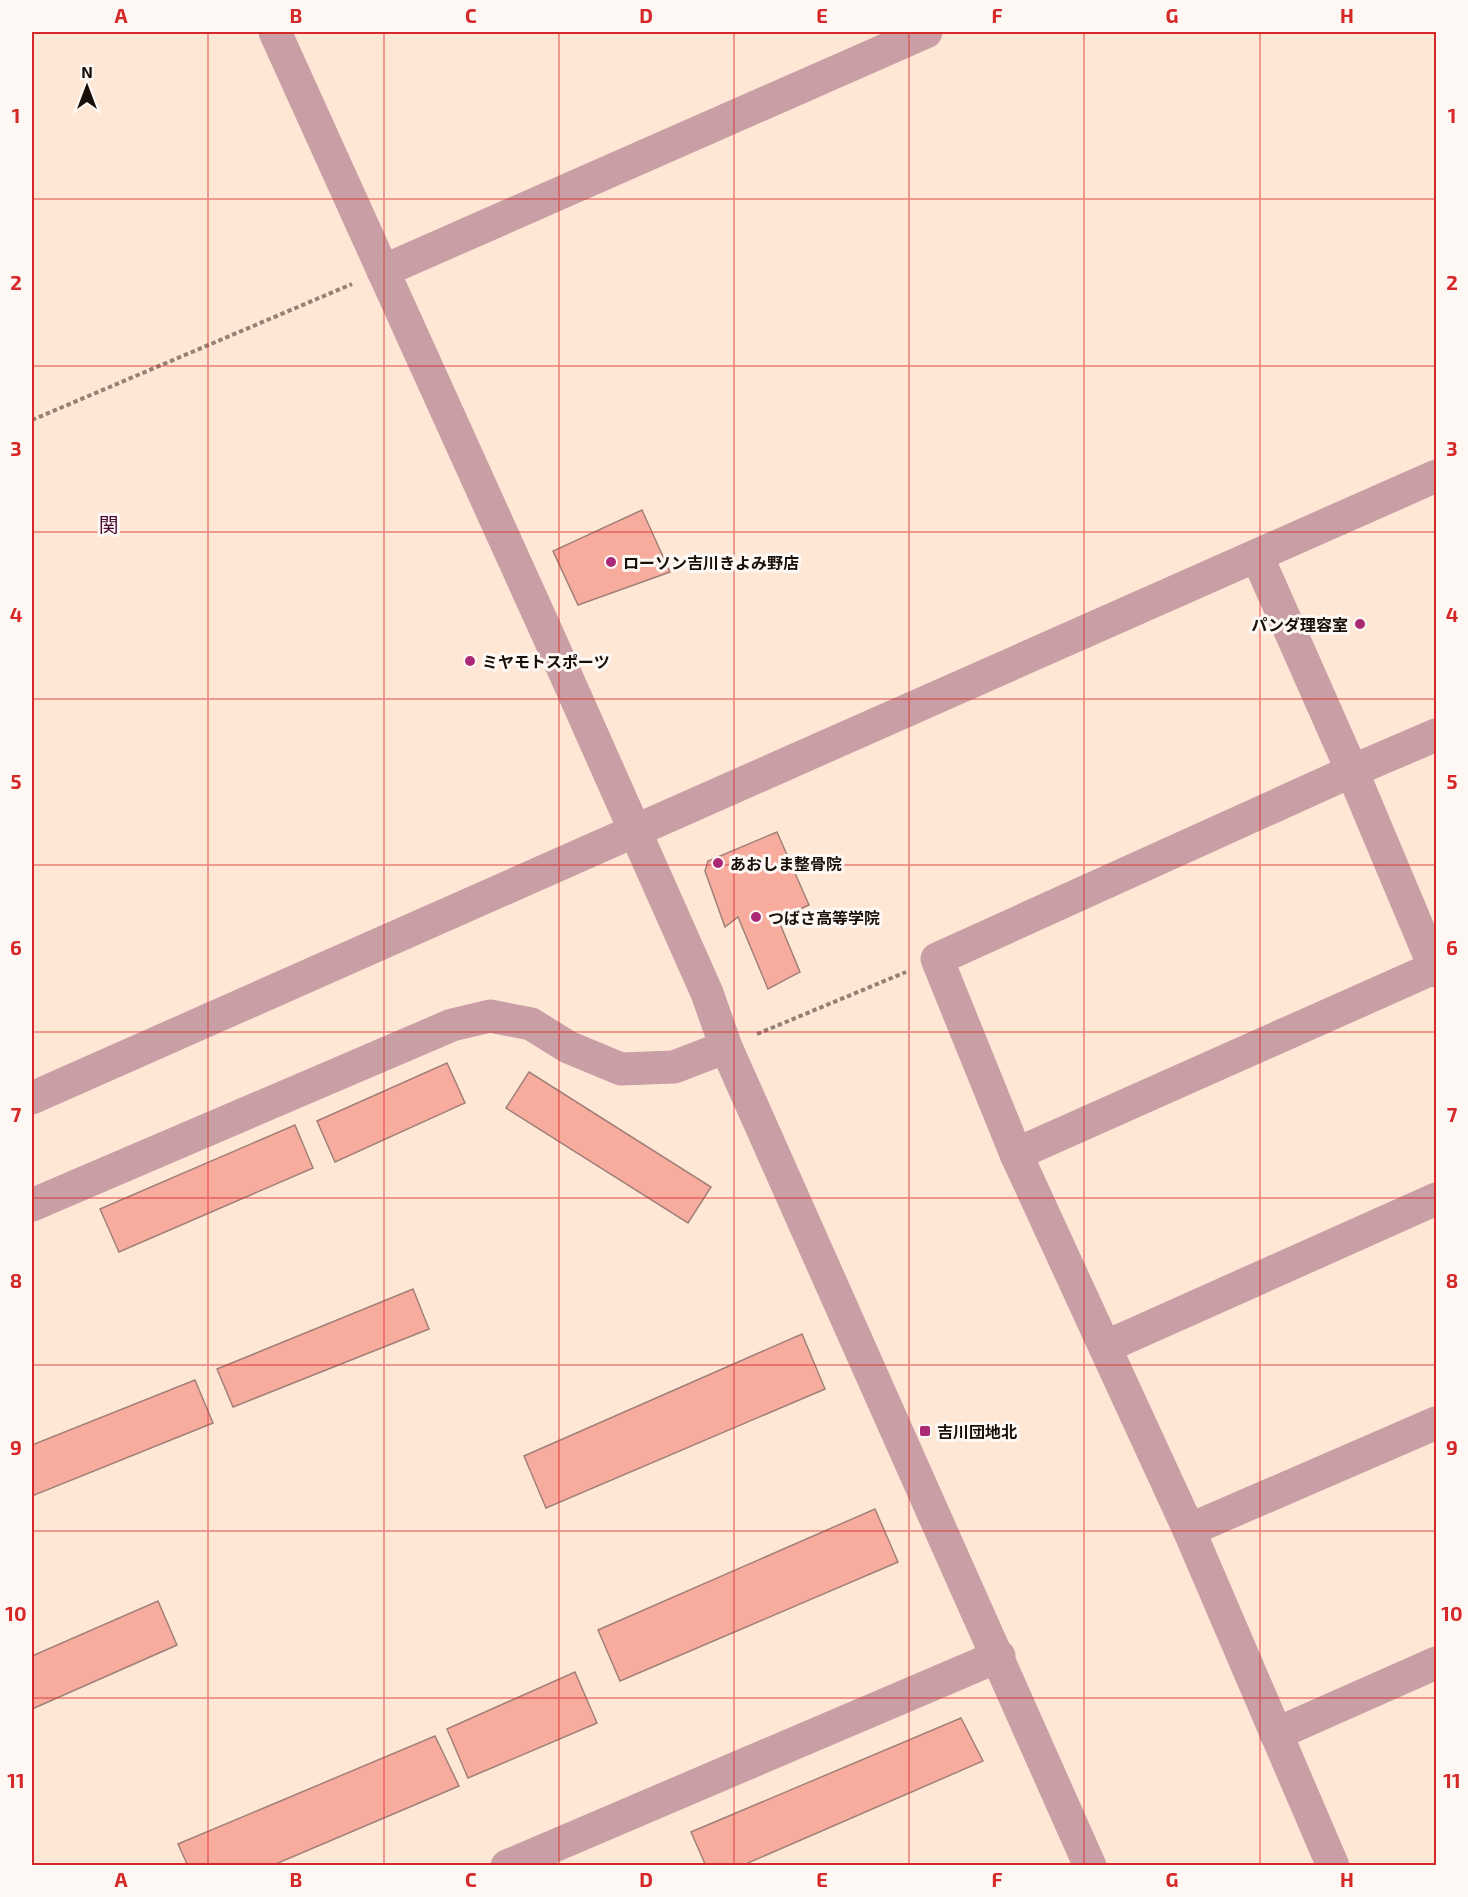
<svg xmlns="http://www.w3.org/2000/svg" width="1468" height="1897" font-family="'Exo 2','Noto Sans JP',sans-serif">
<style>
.building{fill:#f8ac9e;stroke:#a2807a;stroke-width:1.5}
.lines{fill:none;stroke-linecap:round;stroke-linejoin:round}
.path{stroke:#938276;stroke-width:4;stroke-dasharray:4.5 3;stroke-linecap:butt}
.minor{stroke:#c99ea4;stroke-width:33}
.grid{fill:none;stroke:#d62828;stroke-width:1.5;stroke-opacity:0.55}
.poi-dot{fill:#aa2875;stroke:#fef8f4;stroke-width:2}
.labels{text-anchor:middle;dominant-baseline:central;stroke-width:6;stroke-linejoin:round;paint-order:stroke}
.poi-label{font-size:16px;font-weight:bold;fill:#180f08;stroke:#fef8f4;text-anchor:start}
.quarter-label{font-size:20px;fill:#4b0c31;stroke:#fef8f4}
.neatline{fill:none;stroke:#d62828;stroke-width:2}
.grid-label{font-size:20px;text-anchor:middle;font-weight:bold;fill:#d62828}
</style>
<rect width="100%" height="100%" fill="#ffe7d6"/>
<g class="building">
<polygon points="642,510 670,572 578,605 553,551"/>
<polygon points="777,832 809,905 778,919 800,972 768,989 738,917 725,927 705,871 708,861"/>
<polygon points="447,1063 465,1103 335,1162 317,1121"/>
<polygon points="529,1072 711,1187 688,1223 506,1108"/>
<polygon points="295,1125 313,1168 119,1252 100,1209"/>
<polygon points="413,1289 429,1329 233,1407 217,1369"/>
<polygon points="802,1334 825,1389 546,1508 524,1456"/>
<polygon points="195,1380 213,1423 32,1496 32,1445"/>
<polygon points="875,1509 898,1562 620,1681 598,1630"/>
<polygon points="158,1601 177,1645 32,1709 32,1656"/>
<polygon points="575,1672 597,1723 468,1778 447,1729"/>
<polygon points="961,1718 983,1761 741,1866 706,1866 691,1832"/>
<polygon points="435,1736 459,1786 271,1866 188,1866 178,1844"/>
</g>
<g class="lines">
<g class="path">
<polyline points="32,420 352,284"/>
<polyline points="757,1034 906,972"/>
</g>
<g class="minor">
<polyline points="275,32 548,635 707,993 726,1047 1090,1866"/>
<polyline points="383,271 926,32"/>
<polyline points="1257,556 1352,771 1436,971"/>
<polyline points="32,1098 1436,476"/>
<polyline points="1016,1154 1436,967"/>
<polyline points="32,1205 452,1025 490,1016 531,1024 568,1047 621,1069 674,1067 726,1047"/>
<polyline points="1105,1347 1436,1199"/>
<polyline points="1189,1530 1436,1423"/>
<polyline points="1276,1734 1436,1663"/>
<polyline points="507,1866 999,1656"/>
<polyline points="1333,1866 1189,1530 1016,1154 937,959 1352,771 1436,735"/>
</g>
</g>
<path class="grid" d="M208,32V1866M384,32V1866M559,32V1866M734,32V1866M909,32V1866M1084,32V1866M1260,32V1866M32,199H1436M32,366H1436M32,532H1436M32,699H1436M32,865H1436M32,1032H1436M32,1198H1436M32,1365H1436M32,1531H1436M32,1698H1436"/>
<g class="poi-dot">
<circle cx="611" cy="562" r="6"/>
<circle cx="1360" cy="624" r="6"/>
<circle cx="470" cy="661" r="6"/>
<circle cx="718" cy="863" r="6"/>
<circle cx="756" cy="917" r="6"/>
<rect x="919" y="1425" width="12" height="12" rx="3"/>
</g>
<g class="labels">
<g class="poi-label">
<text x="623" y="562">ローソン吉川きよみ野店</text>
<text x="1348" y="624" text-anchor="end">パンダ理容室</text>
<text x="482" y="661">ミヤモトスポーツ</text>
<text x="730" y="863">あおしま整骨院</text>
<text x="768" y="917">つばさ高等学院</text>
<text x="937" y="1431">吉川団地北</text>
</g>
<g class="quarter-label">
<text x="109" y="524">関</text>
</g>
</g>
<rect width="1468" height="1897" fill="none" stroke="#fef8f4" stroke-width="66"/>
<g transform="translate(87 87)" stroke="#fef8f4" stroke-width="4.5" paint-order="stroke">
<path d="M0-4.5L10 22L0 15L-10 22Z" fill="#180f08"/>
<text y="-9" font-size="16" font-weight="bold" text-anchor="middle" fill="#180f08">N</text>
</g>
<rect x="33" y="33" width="1402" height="1831" class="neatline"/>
<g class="grid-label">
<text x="121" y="23">A</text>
<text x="296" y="23">B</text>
<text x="471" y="23">C</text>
<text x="646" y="23">D</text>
<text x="822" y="23">E</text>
<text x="997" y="23">F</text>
<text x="1172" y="23">G</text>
<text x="1347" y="23">H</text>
<text x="16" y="123">1</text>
<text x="1452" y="123">1</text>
<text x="16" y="290">2</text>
<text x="1452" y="290">2</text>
<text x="16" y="456">3</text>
<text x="1452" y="456">3</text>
<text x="16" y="622">4</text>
<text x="1452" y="622">4</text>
<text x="16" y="789">5</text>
<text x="1452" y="789">5</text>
<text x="16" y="955">6</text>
<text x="1452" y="955">6</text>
<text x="16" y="1122">7</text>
<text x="1452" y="1122">7</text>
<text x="16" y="1288">8</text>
<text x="1452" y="1288">8</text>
<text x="16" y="1455">9</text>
<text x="1452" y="1455">9</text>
<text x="16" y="1621">10</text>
<text x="1452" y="1621">10</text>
<text x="16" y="1788">11</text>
<text x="1452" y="1788">11</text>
<text x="121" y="1887">A</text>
<text x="296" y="1887">B</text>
<text x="471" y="1887">C</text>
<text x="646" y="1887">D</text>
<text x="822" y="1887">E</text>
<text x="997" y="1887">F</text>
<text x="1172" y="1887">G</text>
<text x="1347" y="1887">H</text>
</g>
</svg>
